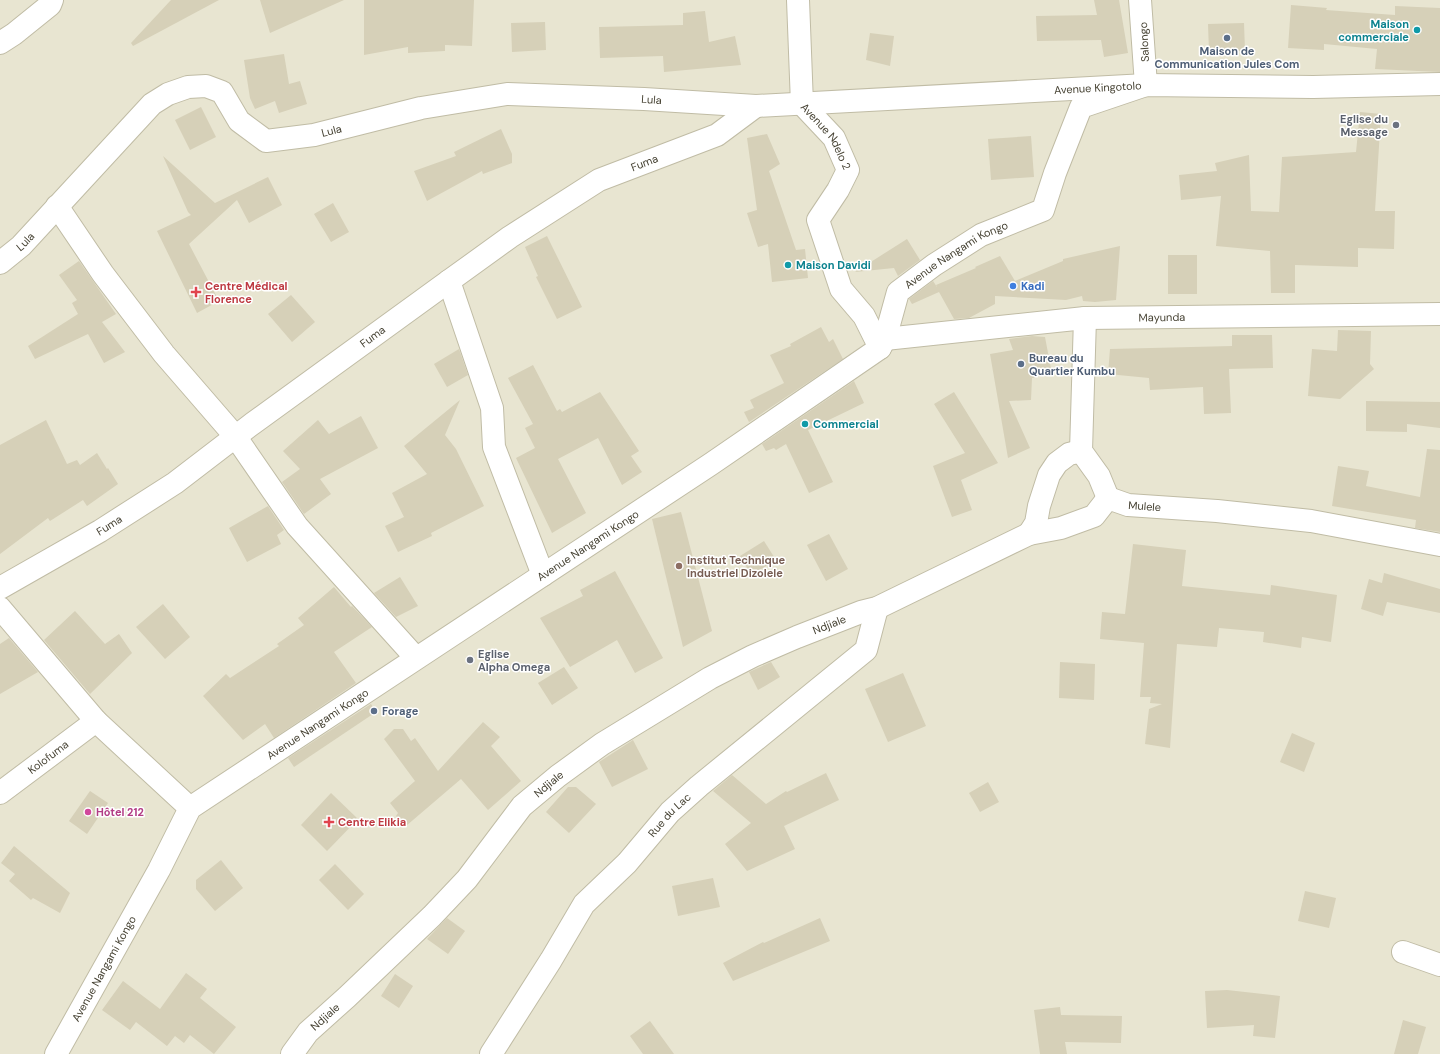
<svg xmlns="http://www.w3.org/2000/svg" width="1440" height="1054" font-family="'DM Sans',sans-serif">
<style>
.residential{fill:#e8e5d1}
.building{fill:#d6d0b8}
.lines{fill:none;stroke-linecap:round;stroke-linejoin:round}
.street-casing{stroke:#c0bca5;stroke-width:24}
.street{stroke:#fff;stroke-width:22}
.culture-dot{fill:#0f9aa8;stroke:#fff;stroke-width:1.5}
.service-dot{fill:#5c6f8a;stroke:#fff;stroke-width:1.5}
.worship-dot{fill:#6b7280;stroke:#fff;stroke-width:1.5}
.shop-dot{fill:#3f7fe0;stroke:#fff;stroke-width:1.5}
.health-dot{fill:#e0444e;stroke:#fff;stroke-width:1.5}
.education-dot{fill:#8d6e63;stroke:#fff;stroke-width:1.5}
.hotel-dot{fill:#d1479c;stroke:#fff;stroke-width:1.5}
.labels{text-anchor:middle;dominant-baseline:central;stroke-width:3;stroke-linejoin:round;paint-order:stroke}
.culture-label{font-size:11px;font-weight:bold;fill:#0d838f;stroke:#fff;text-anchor:start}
.street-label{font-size:11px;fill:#464233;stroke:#fff}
.service-label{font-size:11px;font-weight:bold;fill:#4e5e75;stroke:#fff;text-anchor:start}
.worship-label{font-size:11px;font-weight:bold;fill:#5b616d;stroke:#fff;text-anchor:end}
.health-label{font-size:11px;font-weight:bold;fill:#be3a42;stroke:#fff;text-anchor:start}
.shop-label{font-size:11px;font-weight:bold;fill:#366cbe;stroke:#fff;text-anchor:start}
.education-label{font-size:11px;font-weight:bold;fill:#785e54;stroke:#fff;text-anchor:start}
.hotel-label{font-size:11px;font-weight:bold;fill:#b23c85;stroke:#fff;text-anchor:start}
</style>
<rect width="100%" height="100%" fill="#f4f2e3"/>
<rect class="residential" x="0" y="0" width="1440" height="1054"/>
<g class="building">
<polygon points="171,0 219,0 133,46 131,43"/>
<polygon points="260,0 344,0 270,33"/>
<polygon points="364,0 474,0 472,46 445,45 445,51 408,53 408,47 364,55"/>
<polygon points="1094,0 1119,0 1128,53 1104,57 1101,40 1037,41 1036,16 1097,15"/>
<polygon points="1291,5 1327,8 1326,10 1395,15 1395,6 1440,8 1440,72 1375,69 1377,49 1324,44 1324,50 1288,48"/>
<polygon points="705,11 709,42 735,36 741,65 664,72 663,56 600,58 599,27 683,25 683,13"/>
<polygon points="545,22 546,50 512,52 511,23"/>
<polygon points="1244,23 1245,51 1209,52 1208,24"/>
<polygon points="870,33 894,36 890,66 866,60"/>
<polygon points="284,54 289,84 300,81 307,104 279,113 275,101 255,109 250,98 244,60"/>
<polygon points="201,107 216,137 190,150 175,120"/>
<polygon points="1360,112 1381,114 1375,211 1395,211 1394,249 1358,248 1358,267 1295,265 1295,293 1271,293 1270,251 1216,246 1221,196 1181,200 1179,175 1217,171 1215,163 1249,155 1251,211 1279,212 1282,157 1356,152"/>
<polygon points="501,129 512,154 512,163 483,174 482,171 427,201 414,171 456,156 454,152"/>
<polygon points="767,134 780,164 769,171 796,250 805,249 808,278 772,282 768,244 758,247 747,213 757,210 747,138"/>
<polygon points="1031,136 1034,177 991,180 988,139"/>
<polygon points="163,156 215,203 268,177 282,205 249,223 237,200 189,244 219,301 197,313 157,231 191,215 188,212"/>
<polygon points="333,203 349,232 331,242 314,214"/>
<polygon points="547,236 582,307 557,319 536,277 538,276 525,247"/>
<polygon points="907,239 920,260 898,276 894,268 855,272"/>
<polygon points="1120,246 1116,300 1095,302 1083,301 1082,296 1066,300 995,296 995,304 969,318 954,319 939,292 912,304 909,299 933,281 937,287 936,285 976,268 975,267 1000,256 1015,281 1063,261 1063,259"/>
<rect x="1168" y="255" width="29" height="39"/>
<polygon points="79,261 116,314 102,322 125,352 104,363 88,334 35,359 28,346 78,314 72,303 77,300 59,275"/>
<polygon points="291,295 315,322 292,342 268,314"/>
<polygon points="821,327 829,342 833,339 843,359 749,422 744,412 754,408 750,400 784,383 770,355 791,346 790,344"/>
<polygon points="1338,330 1371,331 1370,364 1374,369 1340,399 1308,396 1312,349 1337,351"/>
<polygon points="1232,335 1272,335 1273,368 1229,369 1231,413 1204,414 1203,387 1150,390 1149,378 1108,374 1110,349 1232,346"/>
<polygon points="1032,336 1045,337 1052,374 1032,378 1031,400 1009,401 1030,448 1008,458 990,354 1013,350 1009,339"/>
<polygon points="459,349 468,375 447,387 434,364"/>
<polygon points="533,365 557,411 560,409 562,412 600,392 639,451 631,456 642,472 622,485 598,438 558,459 586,513 552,533 516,458 535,448 525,428 533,424 508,378"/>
<polygon points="854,381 864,403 808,430 833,482 809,493 786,444 776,450 774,448 766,451 762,444"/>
<polygon points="954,392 998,463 961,480 972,510 952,517 933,466 965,453 934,404"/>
<polygon points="460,400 445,435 456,449 484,506 431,533 432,536 398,552 385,526 404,517 392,493 427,474 404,446"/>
<polygon points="1366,401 1440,402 1440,428 1407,424 1407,432 1366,431"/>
<polygon points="361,416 378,448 320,479 331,494 304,514 282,482 300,469 283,451 318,420 329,434"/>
<polygon points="46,420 67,464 77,460 80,465 97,453 107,469 108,468 118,484 87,506 83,500 50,521 48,518 0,554 0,445"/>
<polygon points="1427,449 1440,450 1440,532 1415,528 1416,520 1332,506 1338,466 1369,471 1366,486 1420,497"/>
<polygon points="268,506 284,530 277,535 281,544 247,562 229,528"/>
<polygon points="681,512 712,631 683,647 652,519"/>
<polygon points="829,534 848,569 826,581 807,545"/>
<polygon points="764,541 776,560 758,571 749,571 740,556"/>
<polygon points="1133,544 1186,550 1182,586 1270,595 1271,585 1337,595 1331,642 1302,637 1301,648 1263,642 1264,632 1219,628 1217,647 1177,644 1170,748 1145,744 1149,709 1162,704 1150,703 1151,697 1140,697 1144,643 1100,639 1102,612 1125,614"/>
<polygon points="615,571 663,658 635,673 617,640 570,667 540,618 583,596 580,590"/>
<polygon points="1384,573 1440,589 1440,613 1387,602 1383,616 1361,609 1369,579 1382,583"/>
<polygon points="400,577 418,606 396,617 374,593"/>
<polygon points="334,587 351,607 352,606 372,627 334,652 356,683 274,738 265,724 243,740 203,696 226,674 230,678 279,646 277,644 304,625 298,618"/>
<polygon points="163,604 190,637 165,659 136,627"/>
<polygon points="75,611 105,644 119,634 132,653 90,694 44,640"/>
<polygon points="9,638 38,672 0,694 0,644"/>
<polygon points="771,662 780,677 758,690 749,672"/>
<polygon points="1060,662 1095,664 1094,700 1059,698"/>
<polygon points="564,667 578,688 552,705 538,683"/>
<polygon points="903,673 926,726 888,742 865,689"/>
<polygon points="371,704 376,712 294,767 288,758"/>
<polygon points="483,722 500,737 491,746 521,781 488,810 461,779 406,826 396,816 398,813 390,803 415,781 384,739 394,729 403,729 411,741 415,738 438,771"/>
<polygon points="1292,733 1315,743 1304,772 1280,762"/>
<polygon points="633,740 648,769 612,787 599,762"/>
<polygon points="826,773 839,800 784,826 795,849 747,871 725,844 751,823 713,791 732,775 766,804 786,791 787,792"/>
<polygon points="988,782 999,802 980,812 969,793"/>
<polygon points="568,787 576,787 596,804 569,833 546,812"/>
<polygon points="90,791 108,803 87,834 69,821"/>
<polygon points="331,793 358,819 327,851 301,825"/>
<polygon points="14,846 70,893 60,913 33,898 31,900 9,881 15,874 1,863"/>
<polygon points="221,860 243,888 215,911 196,889 196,880"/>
<polygon points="335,864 364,894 348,910 319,880"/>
<polygon points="713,878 720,907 678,916 672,886"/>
<polygon points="1305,891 1336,898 1329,928 1298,921"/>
<polygon points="447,918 465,931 448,954 427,939"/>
<polygon points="820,918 830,941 733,981 723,963 763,942 764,943"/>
<polygon points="186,973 207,989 200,998 236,1027 214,1054 190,1035 184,1043 175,1036 167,1046 136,1022 130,1030 102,1010 123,981 160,1009"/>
<polygon points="395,974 413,986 399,1008 381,996"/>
<polygon points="1227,990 1280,996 1275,1038 1253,1036 1254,1025 1207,1028 1205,991"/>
<polygon points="1060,1007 1061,1015 1122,1016 1121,1043 1065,1042 1067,1054 1040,1054 1034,1010"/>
<polygon points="1403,1020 1426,1027 1418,1054 1394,1054"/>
<polygon points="650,1021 674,1054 643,1054 630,1036"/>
</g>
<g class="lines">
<g class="street-casing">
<g id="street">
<path id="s1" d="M798,0L802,104L834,138L848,170L838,190L818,220L841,289L864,316L880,348"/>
<polyline points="0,43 14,34 50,5 52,0"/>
<polyline points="57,206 103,274 164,354 235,436 297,526 416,658"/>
<path id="s2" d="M0,263L21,246L152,104L168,94L188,87L206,86L222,92L239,121L266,141L314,135L421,108L507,94L644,99L756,106L1146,85L1313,87L1440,84"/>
<polyline points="449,281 492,408 494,447 543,575"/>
<polyline points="1085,318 1081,451 1099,476 1108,498"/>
<path id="s3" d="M885,339L1085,318L1440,314"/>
<polyline points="1029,534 1036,523 1039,506 1049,475 1057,463 1069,454 1081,451"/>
<path id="s4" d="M0,588L100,531L175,483L252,424L449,281L510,237L599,180L717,135L756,106"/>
<polyline points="0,608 96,721 190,808"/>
<path id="s5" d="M0,793L96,721"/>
<polyline points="1403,952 1440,965"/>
<path id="s6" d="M56,1054L159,870L190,808L711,464L880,348L885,339L898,292L934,265L981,235L1043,210L1055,173L1081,107L1146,85L1140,0"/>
<path id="s7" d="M292,1054L308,1032L347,997L432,916L467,879L522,806L558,776L602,744L710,678L753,656L797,637L861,612L877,608L1029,534L1061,528L1094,516L1108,498L1128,505L1217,511L1311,521L1440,545"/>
<path id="s8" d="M491,1054L551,960L584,904L627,863L670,812L699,786L866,650L877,608"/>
</g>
</g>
<use href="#street" class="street"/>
</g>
<g class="culture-dot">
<circle cx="1417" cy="30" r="4"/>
<circle cx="788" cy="265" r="4"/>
<circle cx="805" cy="424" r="4"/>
</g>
<g class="service-dot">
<circle cx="1227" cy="38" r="4"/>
<circle cx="1021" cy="364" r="4"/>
<circle cx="374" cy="711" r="4"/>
</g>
<g class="worship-dot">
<circle cx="1396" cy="125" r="4"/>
<circle cx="470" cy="660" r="4"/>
</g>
<circle class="shop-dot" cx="1013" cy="286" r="4"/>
<g class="health-dot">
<path d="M194 286h4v4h4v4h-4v4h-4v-4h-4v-4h4z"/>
<path d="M327 816h4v4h4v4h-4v4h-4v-4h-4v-4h4z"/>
</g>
<circle class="education-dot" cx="679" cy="566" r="4"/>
<circle class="hotel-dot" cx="88" cy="812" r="4"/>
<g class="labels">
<g class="culture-label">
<text x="1409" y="24" text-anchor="end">Maison<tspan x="1409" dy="13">commerciale</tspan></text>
<text x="796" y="265">Maison Davidi</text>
<text x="813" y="424">Commercial</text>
</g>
<g class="street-label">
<text transform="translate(1144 42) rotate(-93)">Salongo</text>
<text stroke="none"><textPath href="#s2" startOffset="1200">Avenue Kingotolo</textPath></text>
<text stroke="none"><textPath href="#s2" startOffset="753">Lula</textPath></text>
<text stroke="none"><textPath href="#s2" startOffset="429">Lula</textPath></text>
<text stroke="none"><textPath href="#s1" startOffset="145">Avenue Ndelo 2</textPath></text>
<text stroke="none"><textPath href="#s4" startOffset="774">Fuma</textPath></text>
<text stroke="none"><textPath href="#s2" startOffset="33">Lula</textPath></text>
<text stroke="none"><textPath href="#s6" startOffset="1238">Avenue Nangami Kongo</textPath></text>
<text stroke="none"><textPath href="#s3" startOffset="278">Mayunda</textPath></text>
<text stroke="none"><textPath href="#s4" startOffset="450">Fuma</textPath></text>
<text stroke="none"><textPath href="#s7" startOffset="1046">Mulele</textPath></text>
<text stroke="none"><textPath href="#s4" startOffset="126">Fuma</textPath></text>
<text stroke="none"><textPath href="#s6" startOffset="757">Avenue Nangami Kongo</textPath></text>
<text stroke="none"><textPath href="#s7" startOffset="698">Ndjiale</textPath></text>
<text stroke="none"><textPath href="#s6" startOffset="433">Avenue Nangami Kongo</textPath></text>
<text stroke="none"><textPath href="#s5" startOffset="60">Kolofuma</textPath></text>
<text stroke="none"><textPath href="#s7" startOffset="374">Ndjiale</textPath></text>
<text stroke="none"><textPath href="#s8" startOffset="300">Rue du Lac</textPath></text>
<text stroke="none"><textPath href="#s6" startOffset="98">Avenue Nangami Kongo</textPath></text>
<text stroke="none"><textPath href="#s7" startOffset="50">Ndjiale</textPath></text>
</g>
<g class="service-label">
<text x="1227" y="51" text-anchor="middle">Maison de<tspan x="1227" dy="13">Communication Jules Com</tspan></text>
<text x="1029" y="358">Bureau du<tspan x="1029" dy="13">Quartier Kumbu</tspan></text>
<text x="382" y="711">Forage</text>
</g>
<g class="worship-label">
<text x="1388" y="119">Eglise du<tspan x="1388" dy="13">Message</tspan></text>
<text x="478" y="654" text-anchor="start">Eglise<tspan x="478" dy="13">Alpha Omega</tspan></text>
</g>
<g class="health-label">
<text x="205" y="286">Centre Médical<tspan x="205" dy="13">Florence</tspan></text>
<text x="338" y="822">Centre Elikia</text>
</g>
<g class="shop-label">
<text x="1021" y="286">Kadi</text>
</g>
<g class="education-label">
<text x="687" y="560">Institut Technique<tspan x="687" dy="13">Industriel Dizolele</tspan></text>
</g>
<g class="hotel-label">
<text x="96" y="812">Hôtel 212</text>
</g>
</g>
</svg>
